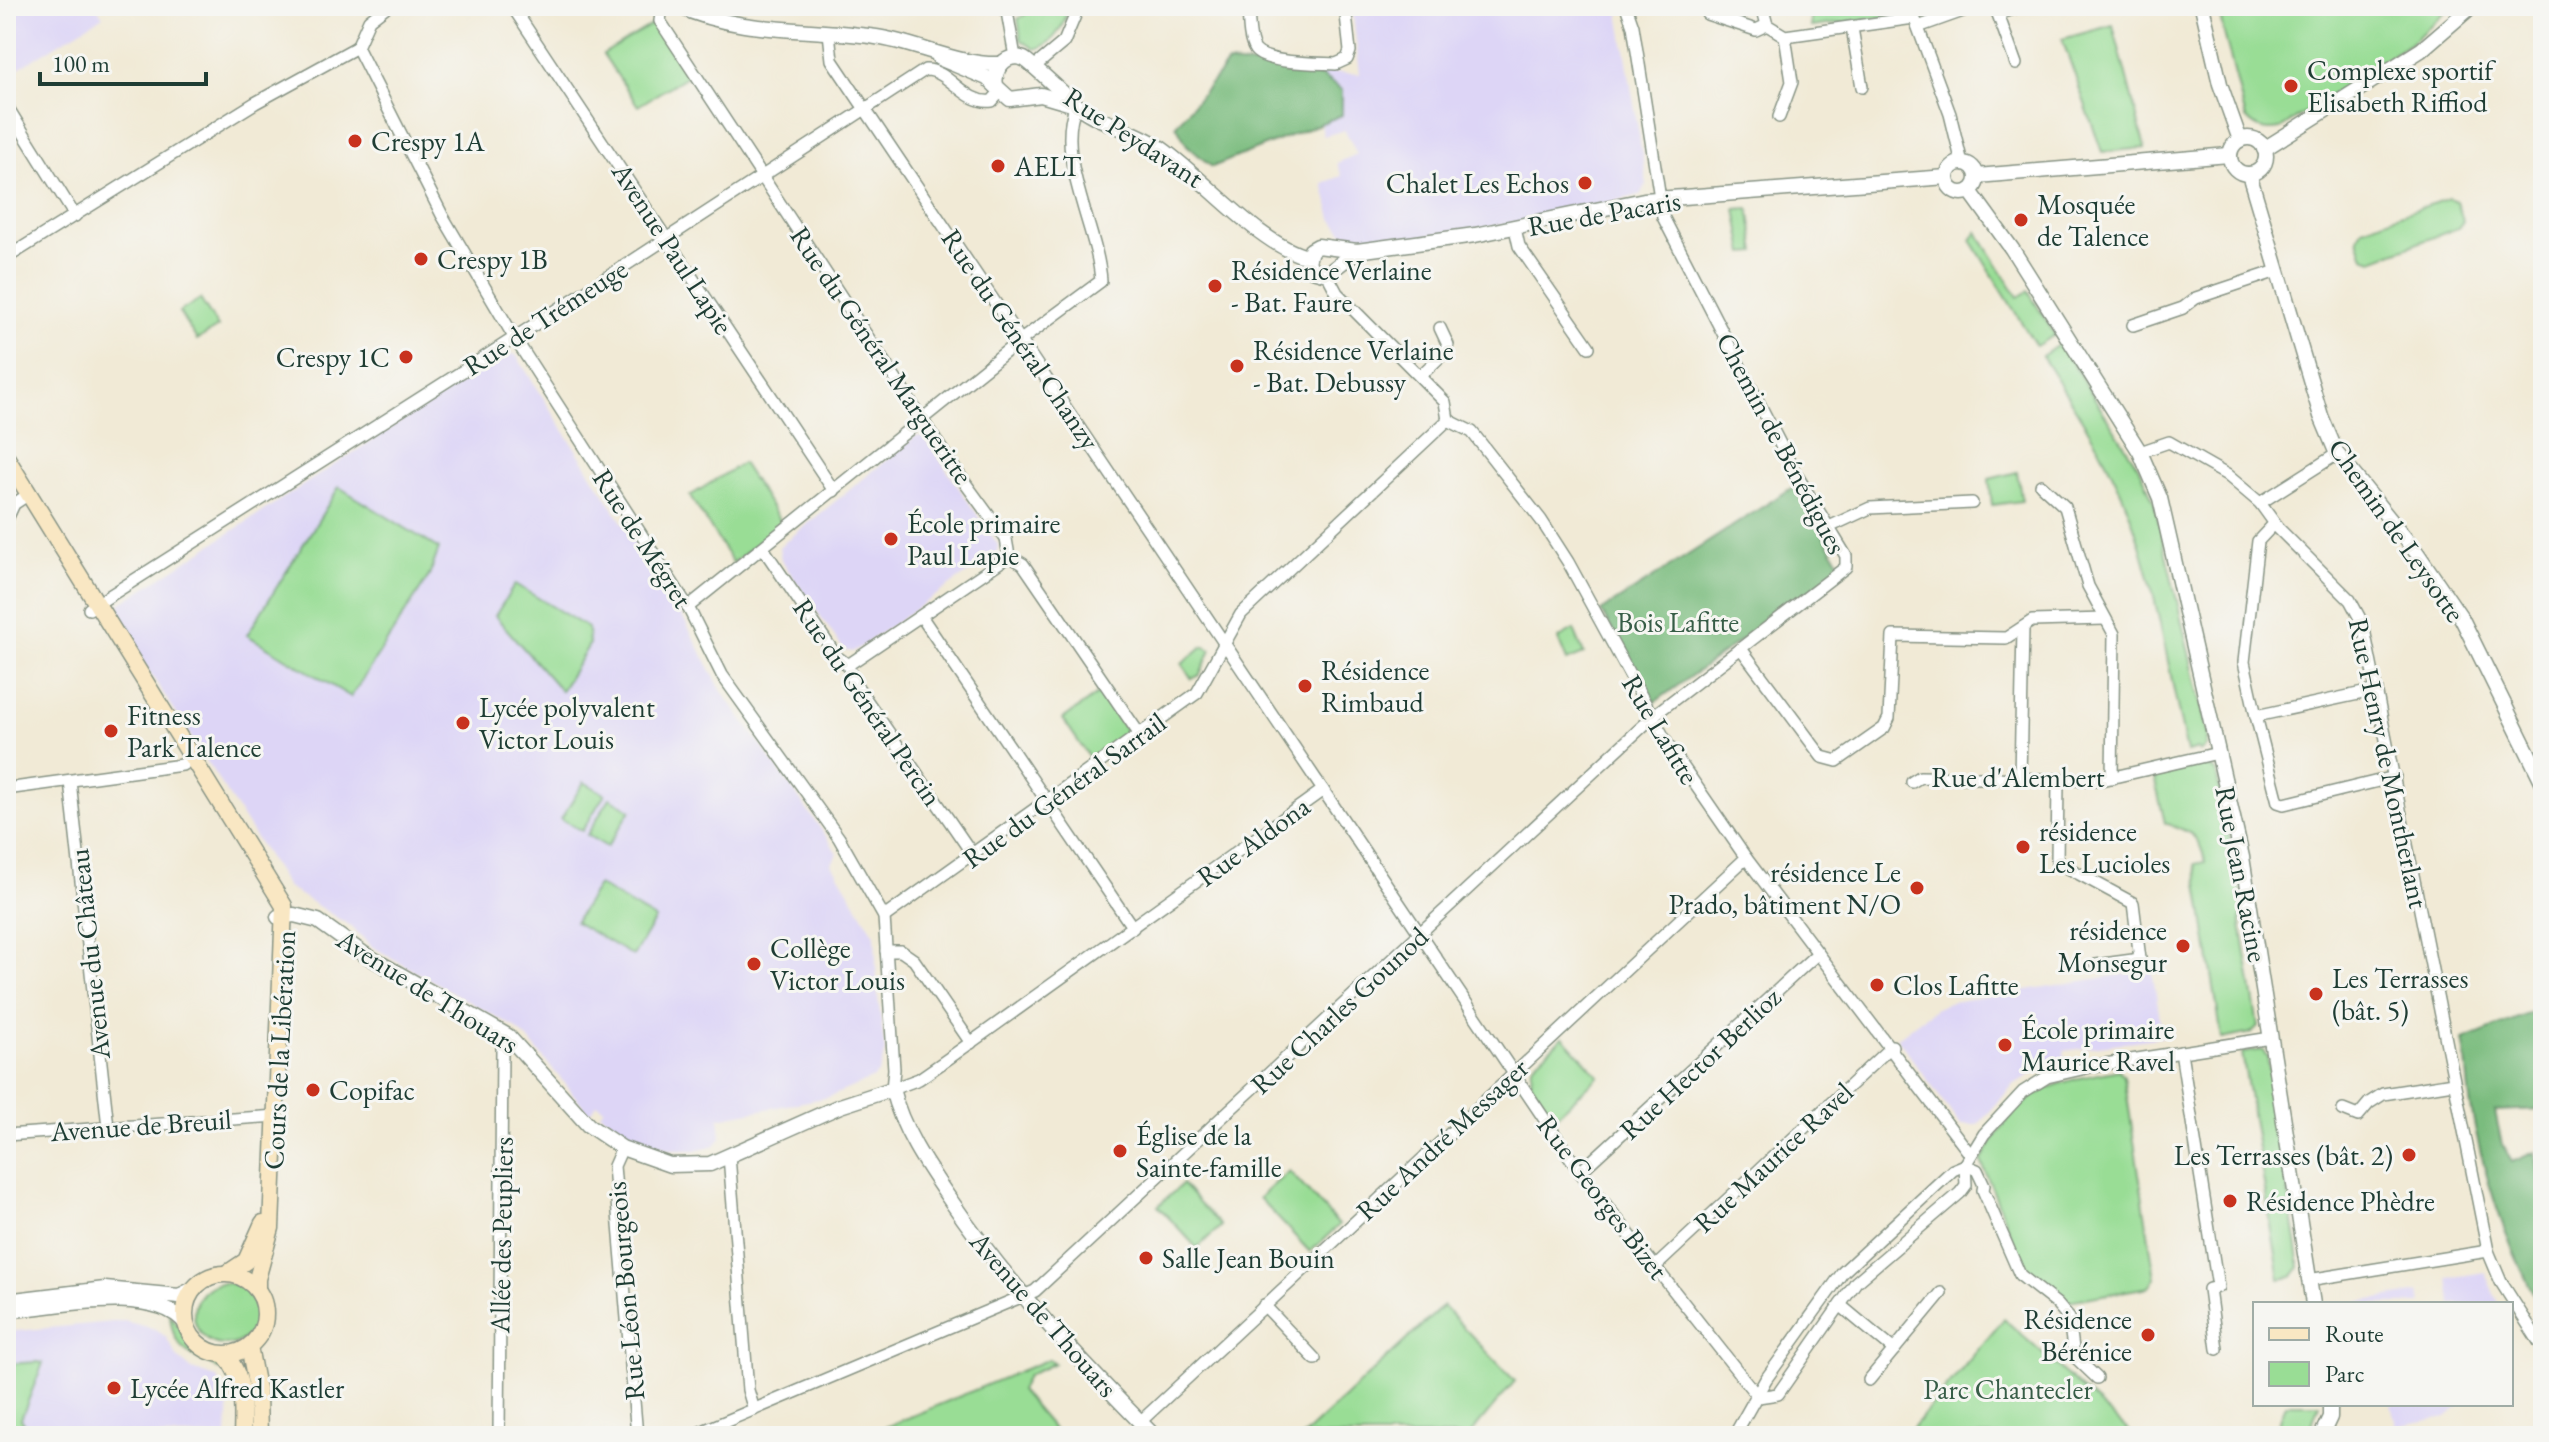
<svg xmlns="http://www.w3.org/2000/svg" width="2549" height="1442" font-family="'EB Garamond',serif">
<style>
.built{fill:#ddd5f6}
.green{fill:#99dd95;stroke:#5c8d64;stroke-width:2}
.forest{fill:#7abc7e;stroke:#4c7c59;stroke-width:2}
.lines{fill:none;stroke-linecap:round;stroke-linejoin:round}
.minor-casing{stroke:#889485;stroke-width:14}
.tertiary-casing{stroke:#889485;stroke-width:17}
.secondary-casing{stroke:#889485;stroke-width:19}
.minor{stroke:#fff;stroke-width:11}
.tertiary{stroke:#fff;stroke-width:14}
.secondary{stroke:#f9e7c3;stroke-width:16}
.poi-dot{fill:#c8321e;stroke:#f6f6f2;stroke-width:3}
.labels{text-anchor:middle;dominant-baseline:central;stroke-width:6;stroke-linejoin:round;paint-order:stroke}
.poi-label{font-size:28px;fill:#1f3d34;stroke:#f6f6f2;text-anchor:start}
.street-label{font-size:28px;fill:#1f3d34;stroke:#f6f6f2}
.park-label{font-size:28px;fill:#375d47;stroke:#f6f6f2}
</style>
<rect width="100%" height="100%" fill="#f6f6f2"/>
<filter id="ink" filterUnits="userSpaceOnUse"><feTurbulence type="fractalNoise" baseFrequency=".0125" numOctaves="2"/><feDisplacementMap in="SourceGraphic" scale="16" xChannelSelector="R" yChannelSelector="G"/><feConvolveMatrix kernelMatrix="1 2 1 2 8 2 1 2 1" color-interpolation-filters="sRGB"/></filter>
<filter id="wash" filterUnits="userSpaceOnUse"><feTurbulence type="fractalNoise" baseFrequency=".006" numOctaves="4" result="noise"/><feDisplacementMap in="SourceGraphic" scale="32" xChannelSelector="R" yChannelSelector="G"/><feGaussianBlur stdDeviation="1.8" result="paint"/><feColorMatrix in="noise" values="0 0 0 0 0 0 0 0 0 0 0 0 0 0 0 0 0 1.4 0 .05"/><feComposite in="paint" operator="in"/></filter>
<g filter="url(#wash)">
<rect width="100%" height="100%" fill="#f1ead6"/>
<g class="built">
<polygon points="6,6 96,6 103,16 6,76"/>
<polygon points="1352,6 1618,6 1647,185 1640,195 1529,221 1364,245 1355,236 1351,241 1332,219 1323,183 1342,176 1337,163 1357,154 1345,130 1323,136 1314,71 1360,74"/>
<polygon points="507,353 516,355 686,623 721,690 828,839 837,853 832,864 875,935 877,990 885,1052 879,1072 874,1078 829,1097 719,1118 721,1138 714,1146 699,1150 670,1150 634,1137 600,1113 604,1108 597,1104 589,1113 527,1038 514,1027 371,946 352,927 287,887 117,621 120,604"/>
<polygon points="916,436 924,437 998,545 997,553 862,646 852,652 844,650 781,560 779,547"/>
<polygon points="2152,970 2163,1037 2064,1051 2065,1060 2042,1067 2013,1085 1978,1125 1960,1125 1897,1038 1936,1008 1951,1002"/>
<polygon points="2485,1272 2498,1304 2451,1304 2448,1278"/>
<polygon points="2420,1292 2422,1304 2343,1304 2364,1301"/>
<polygon points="124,1321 155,1329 166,1337 178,1358 192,1370 217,1378 229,1398 227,1436 6,1436 6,1332"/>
<polygon points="2391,1404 2462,1404 2447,1417 2396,1426"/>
</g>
<g class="green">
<path d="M1038,6H1069C1065,24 1054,45 1035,49L1021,40L1018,19Z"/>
<polygon points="1809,6 1900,6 1903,15 1811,27"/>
<path d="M2217,6H2452L2413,41L2280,129C2266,132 2256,129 2246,118Z"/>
<polygon points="654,23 688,75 638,106 603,54"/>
<polygon points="2113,25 2145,148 2102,152 2062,39"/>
<polygon points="2449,198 2457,201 2463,221 2458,228 2373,260 2364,257 2358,238 2362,228"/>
<polygon points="1749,208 1756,252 1744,253 1736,209"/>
<polygon points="1977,232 2018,297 2028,291 2055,335 2036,346 1971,240"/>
<polygon points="200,299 218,327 197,340 179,312"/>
<path d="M2060,344L2141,471L2154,502L2208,735L2206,747L2199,752L2198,749L2187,752C2169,673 2157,589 2129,512C2109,456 2073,406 2042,356Z"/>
<polygon points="742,463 782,524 733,563 690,496"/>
<polygon points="2017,472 2022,501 1992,505 1989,479"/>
<polygon points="339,487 439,549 429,576 351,697 247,635"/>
<polygon points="515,584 588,628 589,645 561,691 495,616"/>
<polygon points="1574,630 1584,654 1567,661 1558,639"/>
<polygon points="1203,646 1211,650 1200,675 1192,679 1182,664"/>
<polygon points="1099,693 1125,729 1123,737 1091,760 1063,719"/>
<path d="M2202,763L2216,772L2246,916L2240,918L2258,1026L2251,1033L2222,1039L2195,864L2205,862C2200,835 2190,831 2165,823L2154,777Z"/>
<polygon points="584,782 605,794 582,831 561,819"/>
<polygon points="610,798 631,810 607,847 587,835"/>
<polygon points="598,885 655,919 633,956 575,922"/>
<polygon points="1563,1037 1599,1076 1554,1118 1531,1083 1532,1066"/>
<polygon points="2262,1050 2267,1056 2300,1267 2292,1277 2280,1279 2242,1053"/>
<path d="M2119,1070L2124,1076L2155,1278L2149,1287L2062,1302L2025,1270L1981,1161C2019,1091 2044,1084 2119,1070Z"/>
<polygon points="1289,1171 1339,1225 1310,1252 1259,1198"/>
<polygon points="1182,1184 1221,1226 1197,1248 1158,1206"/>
<circle cx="225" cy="1314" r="31"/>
<polygon points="1443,1306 1515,1381 1469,1436 1303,1436"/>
<path d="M170,1315C180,1325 183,1338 194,1348C204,1358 218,1359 228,1369L226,1374C199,1355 173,1357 170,1315Z"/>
<polygon points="2004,1319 2129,1431 2125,1436 1906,1436"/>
<polygon points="1049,1359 1054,1363 1027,1376 1020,1390 1059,1436 864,1436"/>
<polygon points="38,1362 43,1363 21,1419 24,1423 16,1429 6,1428 6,1364"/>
<polygon points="2286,1404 2319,1404 2308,1436 2274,1436"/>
</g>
<g class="forest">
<polygon points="1228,63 1314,71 1342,90 1342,115 1212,167 1187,145 1176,125"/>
<polygon points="1795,486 1842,567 1655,702 1601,611"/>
<path d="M2543,1008V1109L2495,1111L2502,1145L2512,1162L2535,1152L2543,1196V1311C2507,1248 2484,1179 2471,1107C2467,1085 2468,1062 2463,1040Z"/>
</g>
</g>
<g filter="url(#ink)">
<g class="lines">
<g class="minor-casing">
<g id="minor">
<polyline points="387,6 369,20 357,47 442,215 514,337 688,607 722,675 839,838 884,917 894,1069 892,1089 919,1079 945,1061 1323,790 832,60 829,33"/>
<polyline points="512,6 834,491"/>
<polyline points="662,6 660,21 952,465 1006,539 1009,556"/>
<polyline points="1006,6 1015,57"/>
<path d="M1248,6C1249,19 1248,40 1255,50C1266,64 1318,63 1336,64L1347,59L1350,51L1345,6"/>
<polyline points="1762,6 1767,25 1785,36 1914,18"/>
<polyline points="1910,6 1950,114 1962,163"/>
<polyline points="1995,6 2016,64"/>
<polyline points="1707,14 1756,30 1767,25"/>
<polyline points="1998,14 2022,6"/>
<polyline points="1918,27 1977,6"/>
<polyline points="1852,28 1862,87"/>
<polyline points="1034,67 1064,42 1079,6"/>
<polyline points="6,105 75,216"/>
<polyline points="1779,117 1792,82 1785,36"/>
<polyline points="1515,228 1519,246 1589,347"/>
<polyline points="6,258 255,103 357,47"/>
<polyline points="1327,274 1337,293 1445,402 1448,420"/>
<polyline points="2133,325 2183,308 2196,298 2277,271"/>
<polyline points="1420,376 1443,354 1448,345 1440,328"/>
<polyline points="1448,420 1472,432 1541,520 1568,562 1668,745 1746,858 1970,1154"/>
<polyline points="2140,452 2169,442 2227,475 2260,503 2278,528 2350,600 2363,624 2488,1251 2501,1282 2543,1348"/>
<polyline points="2041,485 2065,507 2088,586 2114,634 2112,778"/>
<polyline points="2260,503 2337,454"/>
<polyline points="6,521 14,504 29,494"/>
<polyline points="1829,527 1870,508 1972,503"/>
<polyline points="763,548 837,657 848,665 852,679 973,855"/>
<polyline points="1009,556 1023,564 1140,735"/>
<path d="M688,607L1013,346L1101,281C1098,229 1054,156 1076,105"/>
<path d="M89,609L488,355L925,70C949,69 964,105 992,101L1000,92"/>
<polyline points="921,616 1133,928"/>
<polyline points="1742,650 1822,757 1837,761 1884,728 1889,718 1893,636 2006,638 2032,621 2105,619"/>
<polyline points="848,665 1009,556"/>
<polyline points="2377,690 2256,716 2278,802 2284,804 2395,777"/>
<polyline points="2256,716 2244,662 2258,541 2274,524"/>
<polyline points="2020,779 2023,628"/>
<polyline points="70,781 108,1127"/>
<polyline points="2058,781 2057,862 2133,903 2140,959 2096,965"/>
<polyline points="1912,782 1920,777 2101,780 2218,753"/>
<polyline points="6,789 182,765 193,758"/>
<polyline points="1323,790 1580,1172 1758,1397"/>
<polyline points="884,917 1197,693 1241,614 1448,420"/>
<polyline points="886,951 901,951 914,960 971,1043"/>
<polyline points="2181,1052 2218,1287 2209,1289 2217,1349"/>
<polyline points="2343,1110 2358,1116 2369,1103 2383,1094 2453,1083"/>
<polyline points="6,1135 276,1116"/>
<polyline points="622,1148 614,1166 637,1436"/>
<polyline points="729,1156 748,1390 754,1410"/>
<polyline points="1965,1165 1977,1170 1984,1185 1983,1190 2020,1275 2057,1304 2069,1318 2074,1356 2097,1378"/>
<polyline points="1580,1172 1818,953"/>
<polyline points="1655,1267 1892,1046"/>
<polyline points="2308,1280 2488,1251"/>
<polyline points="1264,1305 1315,1359"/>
<polyline points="1840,1305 1894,1350"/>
<polyline points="1869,1380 1941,1293"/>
<polyline points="1758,1397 1778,1394 1856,1282 1960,1193 1966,1185 1965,1165 1984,1134 2023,1092 2047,1077 2099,1065 2271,1038"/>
<polyline points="1140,1422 1746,858"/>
<polyline points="499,1436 502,1047 508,1036"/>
<polyline points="691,1436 1035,1291 1658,712 1846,567 1846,556 1793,469 1663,217 1633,26 1626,6"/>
<polyline points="1734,1436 1766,1379 1843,1272 1953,1170 1965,1165"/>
</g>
</g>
<g class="tertiary-casing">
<g id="tertiary">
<path d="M678,6C741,35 810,27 876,37C918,43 958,66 1001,64"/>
<polyline points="2202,6 2220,84 2240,140"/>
<polyline points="939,58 987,78 1010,99 1041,95 1075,105"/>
<path d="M996,86C993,69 1006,52 1024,59C1029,61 1067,97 1074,103C1096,122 1131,129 1156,145C1201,174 1259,246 1308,257"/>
<circle cx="2248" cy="156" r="18"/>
<polyline points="2264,149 2421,50 2472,6"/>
<circle cx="1962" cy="178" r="15"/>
<polyline points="2249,174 2321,416 2337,454 2417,553 2462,619 2543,783"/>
<polyline points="1977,176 2229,155"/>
<polyline points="1970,191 2012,249 2140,452 2160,498 2242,857 2313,1304"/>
<polyline points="1357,251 1327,274 1312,270 1308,262 1311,250 1318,246 1357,251 1475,235 1644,200 1947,177"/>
<path d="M278,917L294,915L318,921L364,954L508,1036L588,1125L622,1148L670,1165L710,1164L840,1106L892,1089C902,1130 927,1166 951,1201C1010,1287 1081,1362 1154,1436"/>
<polyline points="6,1301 105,1289 179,1296 193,1289"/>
<path d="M6,1311C50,1307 156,1283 186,1324"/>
<polyline points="2321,1436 2330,1417 2330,1404"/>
</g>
</g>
<g class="secondary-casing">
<g id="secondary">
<polyline points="6,457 284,906 271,1228 257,1279 257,1288"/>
<polyline points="228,1273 246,1261 263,1223"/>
<circle cx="225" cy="1314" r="40"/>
<polyline points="249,1347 258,1393 259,1436"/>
<path d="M225,1355C245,1376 243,1408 242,1436"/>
</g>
</g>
<use href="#minor" class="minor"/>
<use href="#tertiary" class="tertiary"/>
<use href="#secondary" class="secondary"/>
</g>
</g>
<g class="poi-dot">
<circle cx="2291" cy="86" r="8"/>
<circle cx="355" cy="141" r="8"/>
<circle cx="998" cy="166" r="8"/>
<circle cx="1585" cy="183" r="8"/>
<circle cx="2021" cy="220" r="8"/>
<circle cx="421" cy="259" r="8"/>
<circle cx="1215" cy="286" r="8"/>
<circle cx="406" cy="357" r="8"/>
<circle cx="1237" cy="366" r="8"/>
<circle cx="891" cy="539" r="8"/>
<circle cx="1305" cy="686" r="8"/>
<circle cx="463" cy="723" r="8"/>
<circle cx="111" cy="731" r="8"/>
<circle cx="2023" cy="847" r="8"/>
<circle cx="1917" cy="888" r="8"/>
<circle cx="2183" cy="946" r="8"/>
<circle cx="754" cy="964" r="8"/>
<circle cx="1877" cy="985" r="8"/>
<circle cx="2316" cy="994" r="8"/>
<circle cx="2005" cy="1045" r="8"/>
<circle cx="313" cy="1090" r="8"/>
<circle cx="1120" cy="1151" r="8"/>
<circle cx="2409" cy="1155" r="8"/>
<circle cx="2230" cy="1201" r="8"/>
<circle cx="1146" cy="1258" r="8"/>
<circle cx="2148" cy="1335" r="8"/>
<circle cx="114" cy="1388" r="8"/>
</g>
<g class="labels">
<g class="poi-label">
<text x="2307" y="70">Complexe sportif<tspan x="2307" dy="32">Elisabeth Riffiod</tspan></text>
<text x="371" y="141">Crespy 1A</text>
<text x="1014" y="166">AELT</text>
<text x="1569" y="183" text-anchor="end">Chalet Les Echos</text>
<text x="2037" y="204">Mosquée<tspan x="2037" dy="32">de Talence</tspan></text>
<text x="437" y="259">Crespy 1B</text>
<text x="1231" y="270">Résidence Verlaine<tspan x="1231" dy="32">- Bat. Faure</tspan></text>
<text x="1253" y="350">Résidence Verlaine<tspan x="1253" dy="32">- Bat. Debussy</tspan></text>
<text x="390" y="357" text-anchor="end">Crespy 1C</text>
<text x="907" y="523">École primaire<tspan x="907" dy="32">Paul Lapie</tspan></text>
<text x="1321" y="670">Résidence<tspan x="1321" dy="32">Rimbaud</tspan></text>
<text x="479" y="707">Lycée polyvalent<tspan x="479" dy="32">Victor Louis</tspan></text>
<text x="127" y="715">Fitness<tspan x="127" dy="32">Park Talence</tspan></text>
<text x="2039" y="831">résidence<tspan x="2039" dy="32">Les Lucioles</tspan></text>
<text x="1901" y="872" text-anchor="end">résidence Le<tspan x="1901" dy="32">Prado, bâtiment N/O</tspan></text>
<text x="2167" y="930" text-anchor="end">résidence<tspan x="2167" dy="32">Monsegur</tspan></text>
<text x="770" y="948">Collège<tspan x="770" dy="32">Victor Louis</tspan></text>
<text x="2332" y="978">Les Terrasses<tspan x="2332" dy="32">(bât. 5)</tspan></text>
<text x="1893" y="985">Clos Lafitte</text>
<text x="2021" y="1029">École primaire<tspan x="2021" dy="32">Maurice Ravel</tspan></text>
<text x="329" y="1090">Copifac</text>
<text x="1136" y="1135">Église de la<tspan x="1136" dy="32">Sainte-famille</tspan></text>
<text x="2393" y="1155" text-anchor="end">Les Terrasses (bât. 2)</text>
<text x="2246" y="1201">Résidence Phèdre</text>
<text x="1162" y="1258">Salle Jean Bouin</text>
<text x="2132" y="1319" text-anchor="end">Résidence<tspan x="2132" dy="32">Bérénice</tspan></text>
<text x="130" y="1388">Lycée Alfred Kastler</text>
</g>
<g class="street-label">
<text transform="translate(1134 137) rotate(33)">Rue Peydavant</text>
<text transform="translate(1604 213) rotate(-10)">Rue de Pacaris</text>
<text transform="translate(673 248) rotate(57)">Avenue Paul Lapie</text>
<text transform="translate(545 317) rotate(-33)">Rue de Trémeuge</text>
<text transform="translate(1021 339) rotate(56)">Rue du Général Chanzy</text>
<text transform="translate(882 355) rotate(56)">Rue du Général Margueritte</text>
<text transform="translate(1782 443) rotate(62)">Chemin de Bénédigues</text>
<text transform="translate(2397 530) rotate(55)">Chemin de Leysotte</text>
<text transform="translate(643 538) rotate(57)">Rue de Mégret</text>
<text transform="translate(868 702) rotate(56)">Rue du Général Percin</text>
<text transform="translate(1661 729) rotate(59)">Rue Lafitte</text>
<text transform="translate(2389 763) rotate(78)">Rue Henry de Montherlant</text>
<text x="2018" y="777">Rue d'Alembert</text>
<text transform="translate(1064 790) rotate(-36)">Rue du Général Sarrail</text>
<text transform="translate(1253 841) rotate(-36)">Rue Aldona</text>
<text transform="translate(2242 874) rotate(79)">Rue Jean Racine</text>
<text transform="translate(89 954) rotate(-96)">Avenue du Château</text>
<text transform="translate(428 991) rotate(32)">Avenue de Thouars</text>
<text transform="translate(1339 1010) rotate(-43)">Rue Charles Gounod</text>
<text transform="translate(279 1050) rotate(-87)">Cours de la Libération</text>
<text transform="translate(1700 1063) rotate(-43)">Rue Hector Berlioz</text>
<text transform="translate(141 1125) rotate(-4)">Avenue de Breuil</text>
<text transform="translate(1442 1139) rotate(-43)">Rue André Messager</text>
<text transform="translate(1773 1157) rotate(-43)">Rue Maurice Ravel</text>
<text transform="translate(1603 1197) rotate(53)">Rue Georges Bizet</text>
<text transform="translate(501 1235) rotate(-89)">Allée des Peupliers</text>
<text transform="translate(625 1291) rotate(-95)">Rue Léon Bourgeois</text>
<text transform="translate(1044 1314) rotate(49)">Avenue de Thouars</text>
</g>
<g class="park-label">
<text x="1678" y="622">Bois Lafitte</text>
<text x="2008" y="1389">Parc Chantecler</text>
</g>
</g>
<rect width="2549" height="1442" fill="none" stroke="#f6f6f2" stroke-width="32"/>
<rect x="2253" y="1302" width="260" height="104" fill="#f6f6f2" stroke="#a0aca6" stroke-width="2"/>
<rect x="2269" y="1328" width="40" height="12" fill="#f9e7c3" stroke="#a0aca6" stroke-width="2"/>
<text x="2325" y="1342" font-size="24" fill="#1f3d34">Route</text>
<rect x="2269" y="1362" width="40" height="24" fill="#99dd95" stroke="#a0aca6" stroke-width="2"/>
<text x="2325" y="1382" font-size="24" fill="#1f3d34">Parc</text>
<path d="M40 72v12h166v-12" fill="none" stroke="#1f3d34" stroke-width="4"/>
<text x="52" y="72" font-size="24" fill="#1f3d34" stroke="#f6f6f2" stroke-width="6" paint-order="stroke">100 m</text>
</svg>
